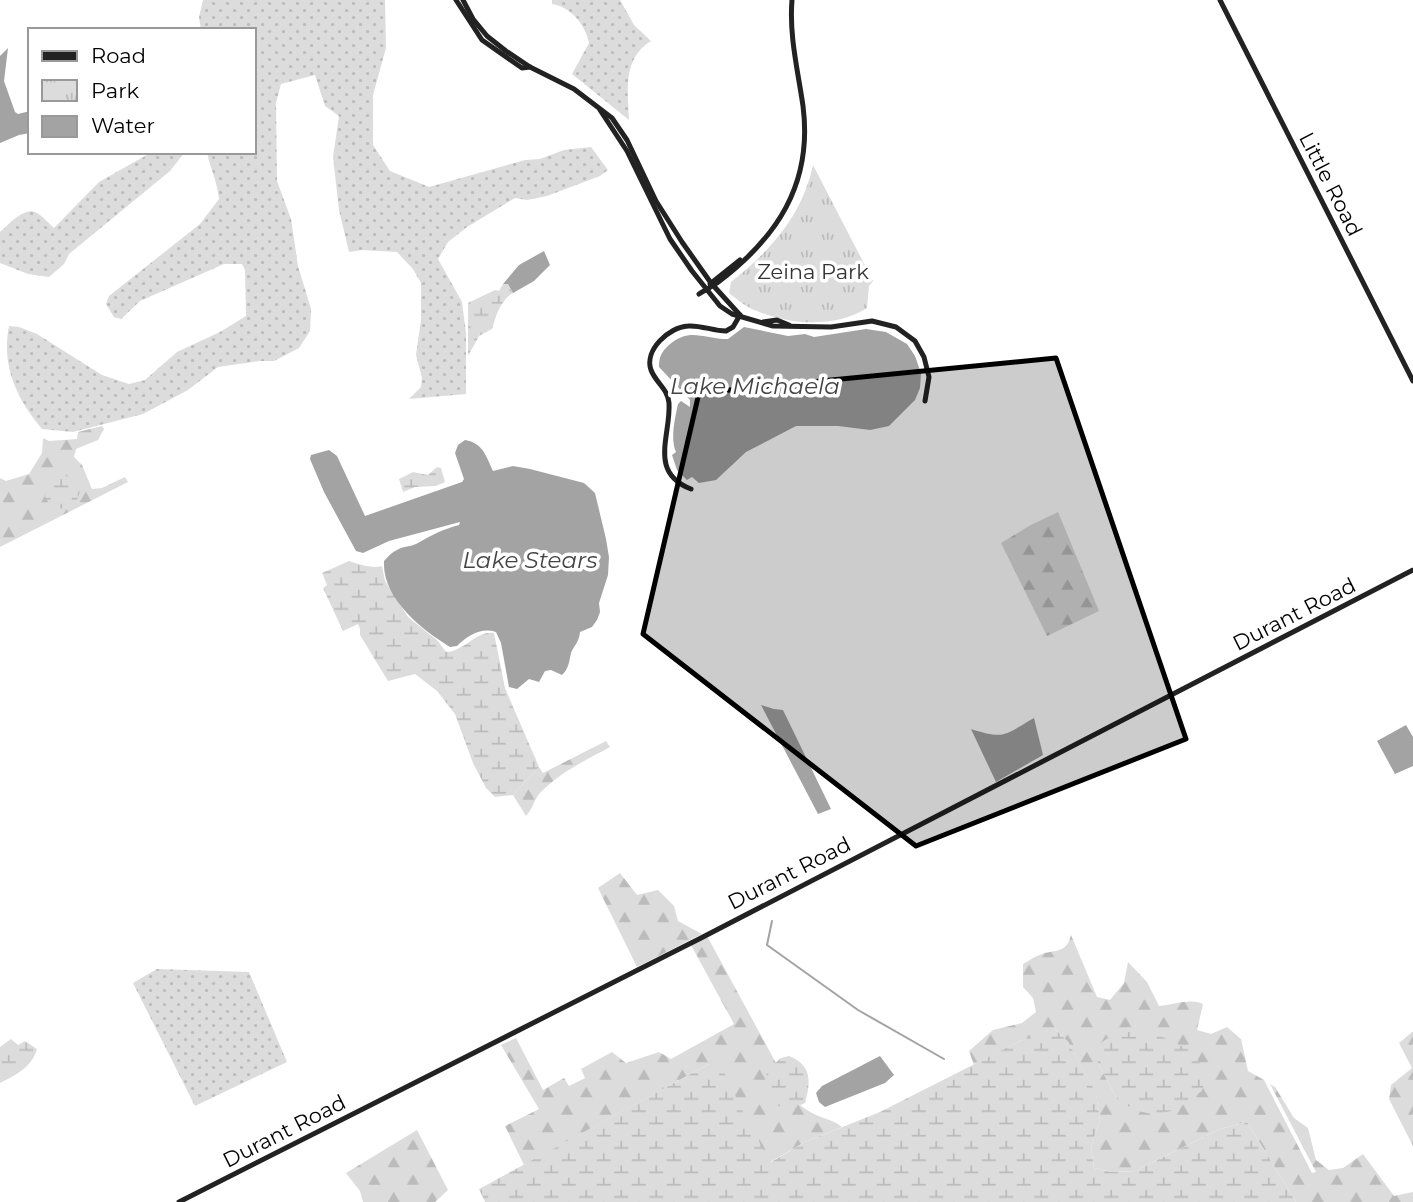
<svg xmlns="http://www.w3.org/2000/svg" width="1413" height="1202" font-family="Montserrat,sans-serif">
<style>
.grass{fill:url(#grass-dots)}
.forest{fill:url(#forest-firs);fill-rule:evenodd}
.wetland{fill:url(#wetland-marsh)}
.park{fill:url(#park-tufts)}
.water{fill:#a3a3a3}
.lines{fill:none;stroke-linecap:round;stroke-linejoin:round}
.stream{stroke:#a3a3a3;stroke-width:2}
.secondary{stroke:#222;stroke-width:5}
.marked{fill:#000;fill-opacity:0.2;stroke:#000;stroke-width:5;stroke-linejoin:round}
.labels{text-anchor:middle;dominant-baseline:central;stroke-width:7;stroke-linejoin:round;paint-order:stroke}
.street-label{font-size:21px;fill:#000;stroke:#fff}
.park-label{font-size:21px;fill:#333;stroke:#fff}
.water-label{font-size:23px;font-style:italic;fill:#444;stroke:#fff}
</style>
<defs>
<pattern id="grass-dots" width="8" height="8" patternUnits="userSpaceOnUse" patternTransform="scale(1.75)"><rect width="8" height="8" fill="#dcdcdc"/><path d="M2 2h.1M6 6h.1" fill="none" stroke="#bbb" stroke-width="1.8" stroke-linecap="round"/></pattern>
<pattern id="forest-firs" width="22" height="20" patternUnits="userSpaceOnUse" patternTransform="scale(1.75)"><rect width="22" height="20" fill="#dcdcdc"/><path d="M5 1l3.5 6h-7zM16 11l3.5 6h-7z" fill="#bbb"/></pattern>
<pattern id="wetland-marsh" width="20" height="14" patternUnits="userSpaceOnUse" patternTransform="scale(1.75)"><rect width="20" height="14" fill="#dcdcdc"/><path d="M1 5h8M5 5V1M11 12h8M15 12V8" fill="none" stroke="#bbb"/></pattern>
<pattern id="park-tufts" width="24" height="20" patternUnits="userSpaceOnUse" patternTransform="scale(1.75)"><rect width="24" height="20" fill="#dcdcdc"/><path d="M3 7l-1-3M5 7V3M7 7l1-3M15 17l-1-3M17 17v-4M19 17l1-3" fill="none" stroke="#bbb"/></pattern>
</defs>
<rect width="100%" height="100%" fill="#fff"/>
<g class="grass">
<path d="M203,0H385L386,48L373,95V145L390,171L429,187L525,160L540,159L564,150L591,147L608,170L600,176L547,196L527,200L515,198L467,227L448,242L438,259L462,302L466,333V394L409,399L421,387L422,378L416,355L421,320V283L413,269L397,252L362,250L349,252L339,210L333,157L339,116L325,106L315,75L281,84L276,103L277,181L291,219L298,266L311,309L310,331L299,348L274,361H260L218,367L188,390L143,414L73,432L42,429C17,399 1,366 9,326L19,327L37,334L102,375L129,384L145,380L177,352L220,332L246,316L245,270L242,264H224L140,301L121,319L114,317L106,304L109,296L200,224L219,199C217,180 210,168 207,152H254V30H201L199,17Z"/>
<path d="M552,0H620L634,25L651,41C622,59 628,90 629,120L572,74L589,43C585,24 571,7 552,4Z"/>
<path d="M152,152H185L170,171L69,254L64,264L49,277L28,274L0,263V232C8,225 24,207 35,212C42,215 48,223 54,228L99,182Z"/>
<polygon points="157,969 249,972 287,1062 195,1106 133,983"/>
</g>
<g class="forest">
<polygon points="102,426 104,429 98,440 76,449 74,457 82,465 92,489 102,488 125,477 128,482 0,547 0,478 6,481 29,474 42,453 43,438 49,441 77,439 78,432"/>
<polygon points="1058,512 1099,611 1047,636 1001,543 1029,526"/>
<path d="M606,741L610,747C586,760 559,773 540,793C534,799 533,809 526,816L513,795L539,767L543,773Z"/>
<polygon points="620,873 637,895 658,890 674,906 678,921 702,934 637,967 598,888"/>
<path d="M1071,935L1097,997L1110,1000L1124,983L1128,962L1147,982L1159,1006C1174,1005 1189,998 1203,1004L1197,1030L1211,1034L1227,1027L1241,1039L1248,1071L1264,1080L1312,1173L1316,1172L1270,1084L1275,1087L1294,1118L1308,1128L1316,1160L1329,1170L1343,1168L1363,1154L1394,1196L1413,1192V1202H1296L1247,1122L1220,1129L1135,1171L1112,1172L1094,1168L1091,1147L1100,1120L1096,1094L1068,1042L1055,1029L1020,1041L974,1065L969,1051L993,1030L1022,1023L1036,1012L1033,998L1023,987V964C1030,960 1037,955 1045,953C1059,950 1067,951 1071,935ZM1156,1034L1118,1101L1097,1061Z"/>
<path d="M707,936L776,1063L766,1072C781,1086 795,1104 812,1113C823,1119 832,1119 842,1127L805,1142L770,1162L709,1064L524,1165L505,1126L539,1109L501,1045L516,1038L543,1090L564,1078L569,1086L585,1078L581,1069L612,1052L626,1063L659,1052L671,1059L734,1024L691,945Z"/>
<polygon points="1412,1032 1413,1032 1413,1146 1389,1099 1391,1085 1412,1068 1399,1043"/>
<polygon points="417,1130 448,1190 435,1202 363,1202 360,1191 346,1173"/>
</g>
<g class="wetland">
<path d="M503,284H508L513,293C500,300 496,316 492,329L479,336L468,356V303L495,290L499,291Z"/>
<polygon points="437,467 441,468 445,482 436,486 415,487 403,492 399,479 413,472 428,475"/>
<polygon points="62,475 72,478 82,487 76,502 68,511 49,504 45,496 49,486"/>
<path d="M349,561C359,564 371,569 382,566L385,581L408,617L438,641L446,652C463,652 477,630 494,633L505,688L539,767L513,795L495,797L486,788L473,763L455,714L437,691L415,674L388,681L360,635V629L358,624L343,631L323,588L327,585L322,573Z"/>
<polygon points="1054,1028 1068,1042 1096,1093 1100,1120 1091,1147 1094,1168 1112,1172 1135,1171 1220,1129 1247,1122 1296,1202 485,1202 479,1189 709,1064 722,1068 749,1124 771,1162 805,1142 880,1112 1020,1041"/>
<polygon points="1128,1032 1156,1034 1192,1051 1206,1072 1202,1091 1171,1111 1156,1115 1138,1111 1118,1101 1097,1061 1095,1047 1108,1038"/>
<path d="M11,1039L18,1045L25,1041L37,1049C32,1067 16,1075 0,1083V1047Z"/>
<path d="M789,1056C812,1065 811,1082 805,1103L801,1105L798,1104L790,1112C770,1106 769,1089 766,1071L781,1058Z"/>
</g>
<path class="park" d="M813,165L873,281L869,286L867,308C835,328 791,325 757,311C747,308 738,300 729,293L731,282C771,250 802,216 813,165Z"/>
<g class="water">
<polygon points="8,48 4,81 15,112 18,114 30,111 30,133 19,135 0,143 0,56"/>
<polygon points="544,251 550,265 534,281 513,293 508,284 503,284 519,265"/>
<path d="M744,327L788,336L805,334L814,337L866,329L886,332L907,344L915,356L921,373L920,388L915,400L889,426L870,430L838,426H796L746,452L716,480L699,483L692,477L687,480L677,470L672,455L676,452C670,439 675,418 678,404L681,401L690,407V400L659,367C659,357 661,352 670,344C690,327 704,339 728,339Z"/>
<path d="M465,440C483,443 486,456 493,471L513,466L530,469L584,483L595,493L606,539L609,557L608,575L599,603L600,612L597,620L592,627L580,632C579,643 574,645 571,653C569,662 569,668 562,675L551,670L545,671L539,682L529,679L517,689L509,687L501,643L496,632C481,627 467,636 457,646L450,647C421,629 382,598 384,561C388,557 392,552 397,550C403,546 411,547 418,543C434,534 441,530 459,525L460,522L389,541L363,553L356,551L324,492L310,459L311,455L329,450L337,456L365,516L462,482L464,479L455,453L458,445Z"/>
<polygon points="761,705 774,709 783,710 831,809 818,814"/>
<path d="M1034,718L1043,755L996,782L971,729C1005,740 1004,735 1034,718Z"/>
<polygon points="1406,725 1413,737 1413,766 1395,774 1377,741"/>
<polygon points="880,1056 894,1075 885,1083 825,1107 819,1102 816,1093 822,1086"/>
</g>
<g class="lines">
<polyline class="stream" points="772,921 767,945 858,1010 944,1059"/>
<g class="secondary">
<polyline points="456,0 482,40 522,68 530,67"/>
<polyline points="463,0 473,19 487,36 506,51 530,67 574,89 612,118 627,140 656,201 682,242 711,283 740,315"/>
<polyline points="1220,0 1413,381"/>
<polyline points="600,110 627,151 670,239 692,271 720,306 732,314 773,326 831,327 872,321 896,327 915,341 924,357 929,377 925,401"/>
<polyline points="710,284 740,260"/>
<path d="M699,294C705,290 711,287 717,283C777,238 813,184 803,106C798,71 789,36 792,0"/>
<polyline points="763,322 777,320 789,325"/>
<path d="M691,489C648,472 671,436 669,403C668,389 656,383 651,370C644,350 669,327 688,326C701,325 713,331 726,331L733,327L740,315"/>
<polyline points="179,1202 701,938 1413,570"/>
</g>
</g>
<path class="marked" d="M1056,358L1186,739L916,846L643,634L699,393Z"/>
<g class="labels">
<g class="street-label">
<text transform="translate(1331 184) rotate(63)">Little Road</text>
<text transform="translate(1294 614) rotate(-27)">Durant Road</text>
<text transform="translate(789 873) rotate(-27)">Durant Road</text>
<text transform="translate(284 1131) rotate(-27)">Durant Road</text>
</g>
<g class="park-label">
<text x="813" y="271">Zeina Park</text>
</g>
<g class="water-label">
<text x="755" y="386">Lake Michaela</text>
<text x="530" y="560">Lake Stears</text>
</g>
</g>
<rect x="28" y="28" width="228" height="126" fill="#ffffff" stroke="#999999" stroke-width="2"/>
<rect x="42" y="51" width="35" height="10" fill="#222222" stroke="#999999" stroke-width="2"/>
<text x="91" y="63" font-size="21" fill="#000000">Road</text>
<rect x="42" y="80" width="35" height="21" fill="url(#park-tufts)" stroke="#999999" stroke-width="2"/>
<text x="91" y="98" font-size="21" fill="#000000">Park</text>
<rect x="42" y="116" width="35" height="21" fill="#a3a3a3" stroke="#999999" stroke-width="2"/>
<text x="91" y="133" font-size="21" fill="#000000">Water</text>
</svg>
